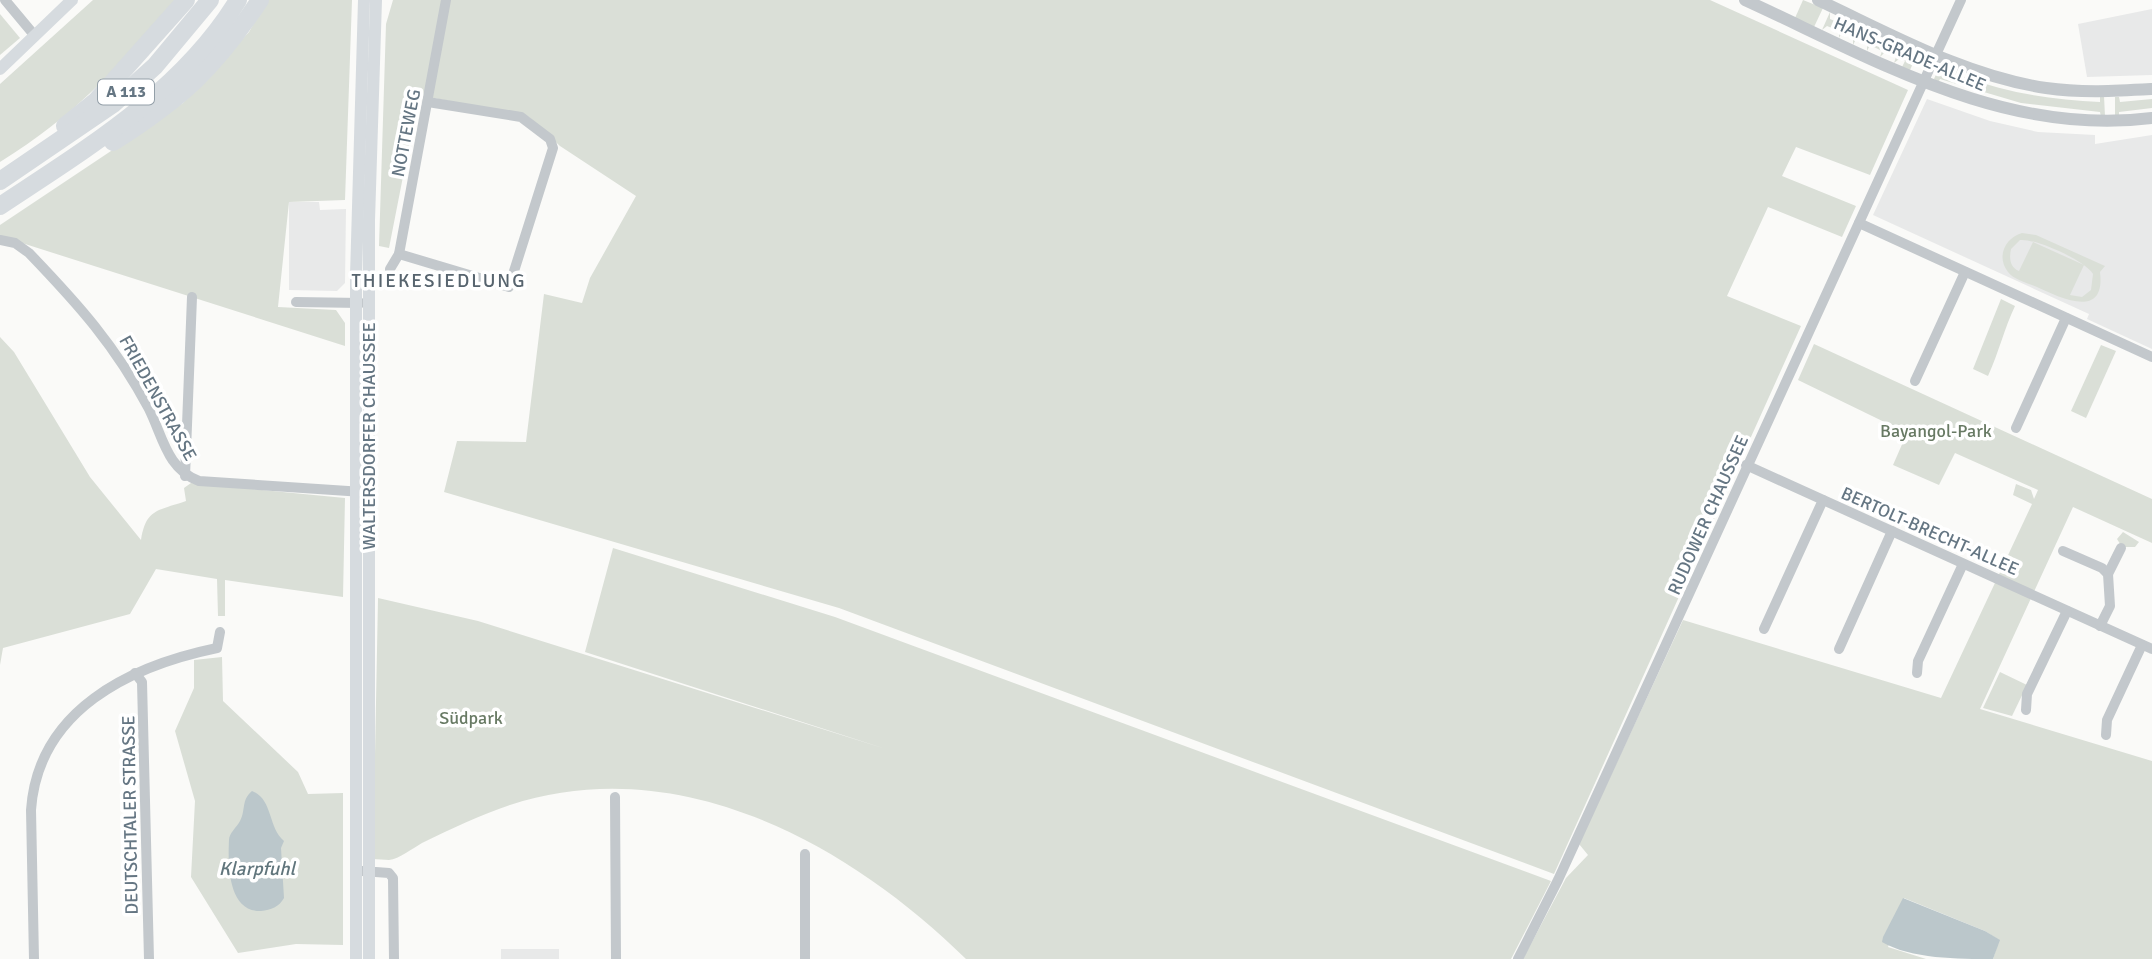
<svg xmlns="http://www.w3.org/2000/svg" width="2152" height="959" font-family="Signika,sans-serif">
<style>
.built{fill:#e8e9e9}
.green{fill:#dadfd7;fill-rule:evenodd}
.water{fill:#bbc7cb}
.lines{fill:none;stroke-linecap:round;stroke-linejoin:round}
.minor{stroke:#c3c8cc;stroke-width:10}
.tertiary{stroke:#c3c8cc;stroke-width:12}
.secondary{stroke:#d6dbdf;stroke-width:12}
.motorway{stroke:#d6dbdf;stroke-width:18}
.labels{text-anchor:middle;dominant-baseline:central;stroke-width:7;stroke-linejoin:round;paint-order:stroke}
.shield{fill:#fff;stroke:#939fa8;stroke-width:2}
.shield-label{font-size:16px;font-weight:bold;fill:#657683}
.street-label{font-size:18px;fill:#657683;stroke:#fff}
.park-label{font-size:18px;fill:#687a64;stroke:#fff}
.neighbourhood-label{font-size:19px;letter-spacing:2px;fill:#57646e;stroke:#fff}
.water-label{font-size:19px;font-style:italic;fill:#60757c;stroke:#fff}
</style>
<rect width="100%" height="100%" fill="#fafaf8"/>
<g class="built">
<polygon points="2152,9 2152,75 2087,77 2078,24"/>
<polygon points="1927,99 1990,121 2038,132 2095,135 2095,144 2152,135 2152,349 2087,319 2089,314 1873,215"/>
<polygon points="289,202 319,202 320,210 346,209 345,283 337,291 289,290"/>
<rect x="501" y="949" width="58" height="10"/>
</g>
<g class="green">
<path d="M93,0H178C119,66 75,116 0,162V84Z"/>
<polygon points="267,0 352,0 345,200 289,202 278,307 336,310 345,323 345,346 0,236 0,225 183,103 249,32"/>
<polygon points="393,0 1710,0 1908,90 1870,175 1796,147 1782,176 1856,206 1842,237 1768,207 1727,296 1801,326 1554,874 839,608 444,492 457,441 526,442 544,294 582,303 590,278 636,196 560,146 529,117 419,95 389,248 379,246 386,24"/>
<polygon points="1803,0 1823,8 1814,27 1795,18"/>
<polygon points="1830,12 1830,19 1842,24 1847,19 1845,26 1856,31 1859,25 1859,32 1870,37 1874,31 1873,39 1885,44 1888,38 1888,45 1899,50 1902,44 1902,51 1908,54 1911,48 1918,52 1910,70 1902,67 1905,61 1899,59 1894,63 1896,57 1885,52 1880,57 1882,51 1870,45 1867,51 1867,44 1856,39 1853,45 1853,38 1842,32 1839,38 1839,31 1827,26 1822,30"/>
<polygon points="0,14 20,38 0,55"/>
<path d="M1940,65L1965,72L1964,77C2008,93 2053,100 2100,102V97L2104,96L2105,116L2101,117L2100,112L2021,103L1940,79L1938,83L1934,79Z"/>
<polygon points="2115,97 2119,97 2120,102 2152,99 2152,108 2119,112 2119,116 2115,116"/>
<path d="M2022,233L2036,235L2105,266L2100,272C2106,321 2059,297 2037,287C2028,283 2014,280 2008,272C1996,257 2005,238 2022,233ZM2020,240C2035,238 2086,261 2093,274L2091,290L2082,297L2070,295L2084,265L2033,242L2019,271C2010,267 2009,259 2011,249Z"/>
<path d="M2001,299L2015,306C2004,329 1999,352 1988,376L1973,369Z"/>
<path d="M0,337L14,352L90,477L141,540C146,509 157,511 186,501L184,488L191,483L345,498L343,597L225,580V616H218L217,579L156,569L130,614L3,648L0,665Z"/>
<polygon points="1814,344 2152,499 2152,543 2073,507 1980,709 2152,761 2152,959 1993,959 1999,940 1985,931 1904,898 1888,947 1926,959 1523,959 1566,878 1588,855 1579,844 1683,620 1941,698 2032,504 2013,495 2016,484 2031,490 2034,499 2038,490 1955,453 1939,485 1893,465 1907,433 1798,380"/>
<polygon points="2101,345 2116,351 2086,418 2071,411"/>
<polygon points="2123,532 2139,542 2135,547 2122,547 2117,539"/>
<path d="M613,548L835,617L1551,881L1511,959H966C848,843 678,750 510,805C480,815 451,829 422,843C413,848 399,859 389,860C384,860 378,859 373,859L378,598L478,621L886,749L585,652Z"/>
<polygon points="222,657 223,701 298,772 308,794 343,793 343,945 296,944 238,953 191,877 195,801 175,731 194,688 194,660"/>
<polygon points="2000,672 2027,685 2012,716 1983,708"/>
</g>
<g class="water">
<path d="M252,791C273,799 268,828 284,841L281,848L284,898C279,907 271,910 261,911C227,912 228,862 229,840C229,833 237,827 240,821C246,810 241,800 252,791Z"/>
<path d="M1903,898L1985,931L2000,940L1993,959C1958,959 1911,959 1882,942L1883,937Z"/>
</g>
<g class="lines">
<g class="minor">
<polyline points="5,0 35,36"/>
<polyline points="1859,223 2152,357"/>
<path d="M0,240L15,243L29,253C78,304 115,345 149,409C163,437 167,469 199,481L363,492"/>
<polyline points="399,254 509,287 553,148 550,139 521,117 428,102"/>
<polyline points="390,269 399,254 446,0"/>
<polyline points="296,302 361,303"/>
<polyline points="1915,381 1965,272"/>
<polyline points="2016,428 2066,318"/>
<polyline points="1746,465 2152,649"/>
<polyline points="185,476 192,297"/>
<polyline points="2063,551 2102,568 2108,574 2110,606 2100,626"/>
<polyline points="2108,574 2121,548"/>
<polyline points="1764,629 1823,500"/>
<polyline points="1839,649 1892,531"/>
<polyline points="135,673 142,682 149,959"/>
<polyline points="1917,673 1918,661 1963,564"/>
<polyline points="2026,710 2027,694 2067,611"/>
<polyline points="2106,735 2107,720 2142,645"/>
<polyline points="615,797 616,959"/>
<polyline points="805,854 805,959"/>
<polyline points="362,871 389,873 393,878 394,959"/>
<path d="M34,959L31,810C38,710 130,666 217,648L220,632"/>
<polyline points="1518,959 1558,880 1961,0"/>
</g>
<g class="tertiary">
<path d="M1745,0C1874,59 2004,137 2152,118"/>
<path d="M1818,0C1891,34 1965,76 2046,88C2081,93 2116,91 2152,89"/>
</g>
<g class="secondary">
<polyline points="0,69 72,0"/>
<polyline points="356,959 356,276 364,0"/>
<polyline points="369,959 369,220 376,0"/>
</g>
<g class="motorway">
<polyline points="65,126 96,101 186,0"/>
<path d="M113,142C182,98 214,69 260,0"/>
<polyline points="0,181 113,104 155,66 210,0"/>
<path d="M0,206C86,149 183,91 238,0"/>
</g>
</g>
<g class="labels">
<rect class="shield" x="98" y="79.5" width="56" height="25" rx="5"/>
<g class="shield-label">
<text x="126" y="92">A 113</text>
</g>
<g class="street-label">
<text transform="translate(1910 54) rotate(23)">HANS-GRADE-ALLEE</text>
<text transform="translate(406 133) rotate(-79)">NOTTEWEG</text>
<text transform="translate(158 398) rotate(61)">FRIEDENSTRASSE</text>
<text transform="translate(369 436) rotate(-90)">WALTERSDORFER CHAUSSEE</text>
<text transform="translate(1708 515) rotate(-66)">RUDOWER CHAUSSEE</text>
<text transform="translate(1930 531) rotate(24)">BERTOLT-BRECHT-ALLEE</text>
<text transform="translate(130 815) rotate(-91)">DEUTSCHTALER STRASSE</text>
</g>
<g class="park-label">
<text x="1936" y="431">Bayangol-Park</text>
<text x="471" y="718">Südpark</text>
</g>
<g class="neighbourhood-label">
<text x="439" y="281">THIEKESIEDLUNG</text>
</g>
<g class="water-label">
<text x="257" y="869">Klarpfuhl</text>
</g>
</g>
</svg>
